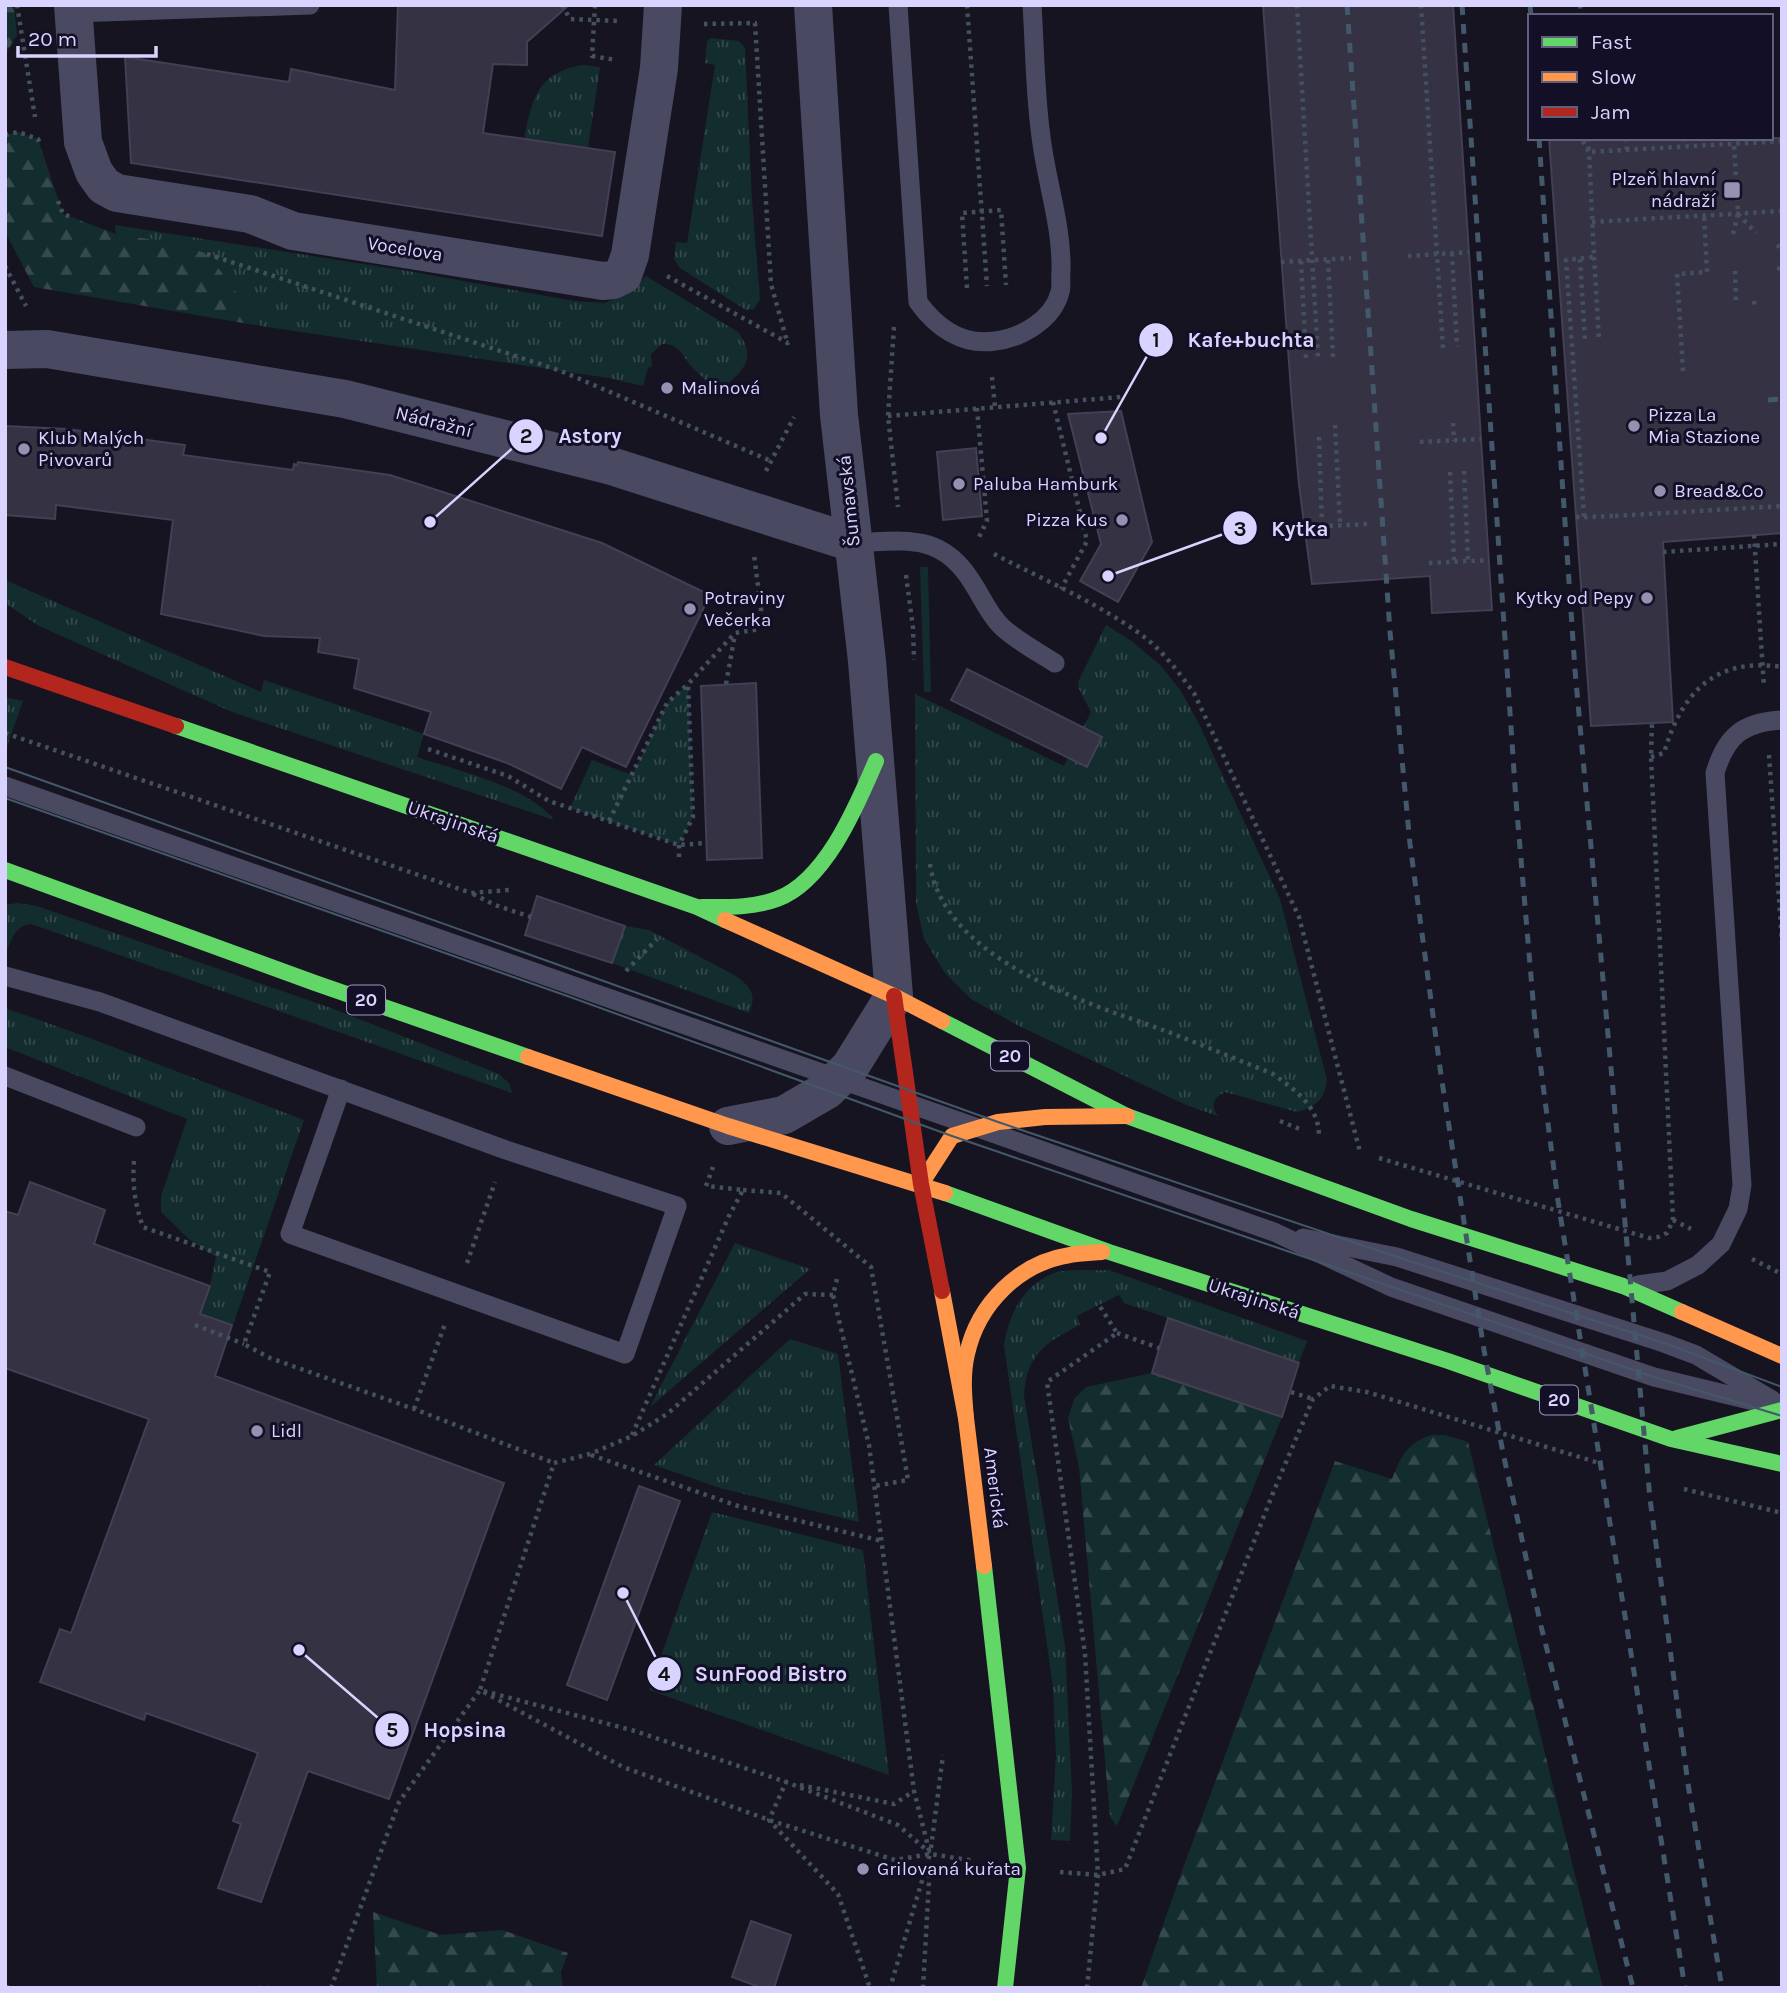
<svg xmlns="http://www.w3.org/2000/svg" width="1787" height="1993" font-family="Karla,sans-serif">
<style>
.grass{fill:url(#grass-tufts)}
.forest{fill:url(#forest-firs)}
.green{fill:#132c2d}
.building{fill:#343243;stroke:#433f54;stroke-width:2}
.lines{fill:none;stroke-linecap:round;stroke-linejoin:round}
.path{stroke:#44505f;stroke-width:4.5;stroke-dasharray:3.5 5;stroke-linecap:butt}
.lane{stroke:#4a4962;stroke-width:19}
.street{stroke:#4a4962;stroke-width:38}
.fast{stroke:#63d668;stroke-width:16}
.slow{stroke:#ff974d;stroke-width:16}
.jam{stroke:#b3261e;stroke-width:16}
.tram{stroke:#43596b;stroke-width:2}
.rail{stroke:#43596b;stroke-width:5;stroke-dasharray:10 9;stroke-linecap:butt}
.path-bridge{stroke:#44505f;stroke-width:4.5;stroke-dasharray:3.5 5;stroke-linecap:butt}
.poi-dot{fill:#9591b1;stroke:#130f26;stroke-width:2.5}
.labels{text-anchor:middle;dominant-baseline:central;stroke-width:6;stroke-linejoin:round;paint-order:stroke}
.shield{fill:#130f26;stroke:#9e99be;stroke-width:2}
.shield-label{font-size:18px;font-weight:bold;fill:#d9d4ff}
.poi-label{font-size:19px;fill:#d9d4ff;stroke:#130f26;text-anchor:start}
.street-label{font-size:19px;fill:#d9d4ff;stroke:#130f26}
.leader{fill:none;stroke:#d9d4ff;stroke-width:2.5}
.callout-dot{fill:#d9d4ff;stroke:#130f26;stroke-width:2.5}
.mark-label{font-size:21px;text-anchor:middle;font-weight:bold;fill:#111}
.callout-label{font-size:21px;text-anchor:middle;font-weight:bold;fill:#d9d4ff;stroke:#130f26;stroke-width:6;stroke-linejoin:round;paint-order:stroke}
</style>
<defs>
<pattern id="grass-tufts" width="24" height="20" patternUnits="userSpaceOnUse" patternTransform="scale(1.75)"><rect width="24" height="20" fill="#132c2d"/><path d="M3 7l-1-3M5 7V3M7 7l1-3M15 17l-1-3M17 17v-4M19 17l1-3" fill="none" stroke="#354a4c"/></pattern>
<pattern id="forest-firs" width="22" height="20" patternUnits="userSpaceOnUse" patternTransform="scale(1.75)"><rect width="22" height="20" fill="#132c2d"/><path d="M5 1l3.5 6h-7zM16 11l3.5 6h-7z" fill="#354a4c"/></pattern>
</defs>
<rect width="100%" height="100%" fill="#161421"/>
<g class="grass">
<polygon points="711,38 739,41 745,48 752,200 760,299 754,309 746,310 680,268 674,259 676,242 687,243 715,65 705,63 707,41"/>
<path d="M583,65L600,67L588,148L524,139C532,98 538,72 583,65Z"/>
<path d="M115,225L414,272L574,301L605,303L630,291L646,276L738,332C759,360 741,373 718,391C710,383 700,376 692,367C682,356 680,343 662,344L651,354L652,366L648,368L643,386L609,378L261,326L208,254L175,243L116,234Z"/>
<path d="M5,580L261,692L264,680L424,734L417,757C456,770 529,787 554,820L232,712L39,626L5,603Z"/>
<path d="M1106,625L1133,642L1161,666L1181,691L1199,724L1280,899L1327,1080C1325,1099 1316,1107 1297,1112L1225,1092C1213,1098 1210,1106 1218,1116L1186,1105L1019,1026L971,999L945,973L924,939L916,902L915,694L1064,766L1091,712L1079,689L1078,682Z"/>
<polygon points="688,684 693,817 679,845 570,808 592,760 632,775 667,703"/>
<polygon points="5,697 23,701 5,752"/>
<path d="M17,903L37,906L331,1008L499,1074L509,1083L512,1093L31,924C13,926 13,941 5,953V905Z"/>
<path d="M625,926L649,930L736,976C751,987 757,995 749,1013L612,963Z"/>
<polygon points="5,1008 87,1037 304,1120 233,1325 200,1314 210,1286 216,1257 190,1240 161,1212 161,1196 187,1119 5,1047"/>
<polygon points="735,1243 810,1269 650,1407"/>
<path d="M1109,1270L1307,1341L1299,1363L1124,1303L1119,1295L1077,1316L1080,1325C1045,1343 1027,1353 1024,1396L1065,1645L1072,1793L1070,1841L1051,1840L1056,1756L1053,1687L1004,1345C1009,1314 1023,1285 1054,1273C1067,1268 1094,1271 1109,1270Z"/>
<polygon points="790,1339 838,1354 859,1522 720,1488 654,1465"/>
<polygon points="712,1512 863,1550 889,1775 649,1690"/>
</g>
<g class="forest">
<polygon points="5,5 14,5 17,35 5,55"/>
<polygon points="18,132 38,139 63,214 116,234 175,243 208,254 261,326 34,287 5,232 5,135"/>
<polygon points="1152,1373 1282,1417 1117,1826 1110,1817 1079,1467 1068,1418 1074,1399 1086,1387"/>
<path d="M1433,1435H1445L1468,1442L1603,1988H1141L1184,1865L1335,1461L1392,1479C1401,1456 1408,1441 1433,1435Z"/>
<polygon points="373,1912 441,1935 502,1930 568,1953 561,1972 563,1988 377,1988"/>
</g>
<polygon class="green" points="920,567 928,567 931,692 924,692"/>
<g class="building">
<polygon points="398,5 569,5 527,42 527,65 493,64 483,133 615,152 602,236 131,163 125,57 289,82 291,69 395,90"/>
<polygon points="1263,5 1453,5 1492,610 1432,613 1430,576 1312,584 1299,485 1292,404"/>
<polygon points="1549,138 1782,138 1782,533 1663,542 1673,722 1591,726"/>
<polygon points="1121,411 1152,542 1118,602 1080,581 1101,544 1068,414"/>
<polygon points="5,426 67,429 185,445 183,455 293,470 294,464 297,465 298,462 390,475 602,543 710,595 626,767 582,747 561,789 507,763 424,734 431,712 354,688 359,659 318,652 320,638 264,636 161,614 173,520 56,505 55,519 5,515"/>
<polygon points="976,448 982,516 943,520 937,452"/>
<polygon points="967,669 1102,737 1087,767 951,700"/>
<polygon points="756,683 762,858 707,860 701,686"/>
<polygon points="537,896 625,926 612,963 525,935"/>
<polygon points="30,1182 105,1210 94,1244 210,1286 200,1314 232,1325 215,1376 504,1483 389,1799 308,1771 261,1902 218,1888 241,1824 233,1821 258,1753 146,1713 144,1720 40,1682 60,1629 71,1633 149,1419 5,1368 5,1211 18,1215"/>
<polygon points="1168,1318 1299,1363 1282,1417 1152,1373"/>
<polygon points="639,1486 680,1501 607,1700 567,1685"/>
<polygon points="751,1921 791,1935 774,1988 762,1988 732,1977"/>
</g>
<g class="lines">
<g class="path">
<polyline points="17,5 35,117"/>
<polyline points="562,5 570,19 618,21"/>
<polyline points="595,5 592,56 616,60"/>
<polyline points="967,5 987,286"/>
<polyline points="1297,5 1318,357"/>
<polyline points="1421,5 1443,348"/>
<polyline points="1580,5 1581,16"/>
<polyline points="704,24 755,23 771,284 788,345"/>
<polyline points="5,135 18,132 38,139 39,142"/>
<polyline points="1588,138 1589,152 1782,141"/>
<polyline points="1626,138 1627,150"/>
<polyline points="1685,138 1685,146"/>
<polyline points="58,201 63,214 74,218"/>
<polyline points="1738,214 1756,233"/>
<polyline points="1592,222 1782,211"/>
<polyline points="1733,234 1738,214 1734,144"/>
<polyline points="1777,245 1782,249"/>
<polyline points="1452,253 1457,347"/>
<polyline points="207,254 561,371 771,461"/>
<polyline points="1408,256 1469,252"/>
<polyline points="1594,257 1599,340"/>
<polyline points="1580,259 1585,340"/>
<polyline points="1328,260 1333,357"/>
<polyline points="1301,261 1306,358"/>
<polyline points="1281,262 1351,258"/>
<polyline points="5,266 26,306"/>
<polyline points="1778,270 1782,264"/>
<polyline points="1735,271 1736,302"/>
<polyline points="667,276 788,343"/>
<polyline points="967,288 962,213 1001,210 1006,285"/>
<polyline points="1754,301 1755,308"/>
<polyline points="894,327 888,416 898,507"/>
<polyline points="1683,371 1677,274 1707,272 1704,215"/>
<polyline points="992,377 995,407"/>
<polyline points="1053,402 1087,541 1061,589"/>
<polyline points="977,408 987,521 979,537"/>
<polyline points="888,416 1121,397"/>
<polyline points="1453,423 1454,441"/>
<polyline points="1335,425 1340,525"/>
<polyline points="1319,437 1322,526"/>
<polyline points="1420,442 1481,439"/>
<polyline points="766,471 794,417"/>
<polyline points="1464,471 1468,561"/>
<polyline points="1450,472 1454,561"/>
<polyline points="1576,517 1584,517 1566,260 1594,257 1589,152 1581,138"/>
<polyline points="1584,517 1615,516"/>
<polyline points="1304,527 1369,524"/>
<polyline points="1754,535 1764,687"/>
<polyline points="1663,552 1782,544"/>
<path d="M994,554C1044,580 1098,603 1143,636C1163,651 1179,673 1194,693L1299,917L1360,1152"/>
<polyline points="1429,563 1489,560"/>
<polyline points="906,575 913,628 914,660"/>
<polyline points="726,684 735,634"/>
<polyline points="5,733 471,893 509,890"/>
<polyline points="428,749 508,776 549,801 679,845 706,843"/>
<polyline points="1769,755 1782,943"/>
<path d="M1651,757L1664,753C1682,692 1715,657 1782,667"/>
<polyline points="609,821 667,703 688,684"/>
<polyline points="679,857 679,845 693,817 688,684 735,633 760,629 761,609 754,555"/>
<path d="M930,864C944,960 1085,1002 1163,1030C1200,1044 1236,1059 1273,1074C1295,1090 1319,1106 1319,1136"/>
<polyline points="473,894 495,905 531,917"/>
<polyline points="626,971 657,939"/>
<polyline points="1280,1121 1302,1130"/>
<polyline points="1379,1158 1649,1238 1658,1237 1667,1233 1673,1220 1651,757 1652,723"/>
<path d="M134,1161C132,1185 135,1204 143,1227L270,1272L244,1344L270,1358L414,1409L554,1463"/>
<polyline points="706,1186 713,1167"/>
<polyline points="743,1190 781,1193 871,1267 908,1480 875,1486"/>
<polyline points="1673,1220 1691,1229"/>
<polyline points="1752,1259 1782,1274"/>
<polyline points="467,1263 495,1182"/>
<polyline points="837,1279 833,1295 869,1445 914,1791 930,1854 890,1988"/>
<polyline points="833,1295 805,1294 667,1414 632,1436 590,1454 554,1463 480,1690 623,1767 769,1820 895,1860 930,1854 975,1861"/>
<polyline points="195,1325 244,1344"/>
<polyline points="1117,1333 1159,1348"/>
<polyline points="1291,1392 1313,1399"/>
<polyline points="414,1409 445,1324"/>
<polyline points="632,1435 729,1216 743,1190 707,1186"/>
<polyline points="591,1455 738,1506 882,1541"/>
<polyline points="1684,1489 1782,1513"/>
<polyline points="788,1782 786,1782 769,1820 838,1894 870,1988"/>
<polyline points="800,1785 894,1804 914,1791"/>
<polyline points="931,1848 943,1755"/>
<polyline points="1060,1872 1098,1875 1125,1869 1275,1488 1313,1399 1330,1386 1367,1392 1602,1464"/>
<polyline points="5,1986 9,1988"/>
<polyline points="259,1988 270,1988"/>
<polyline points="331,1988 399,1802 480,1690 635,1731 786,1782 898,1825 930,1853"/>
<polyline points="923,1988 930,1864"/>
<polyline points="1087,1988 1098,1875 1085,1654 1047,1382 1117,1333 1099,1305"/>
</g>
<g class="lane">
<path d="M898,5L918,302C936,327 962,346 995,341C1021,338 1053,320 1060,292C1062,286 1060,277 1061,271C1062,227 1048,187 1042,144C1035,99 1035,51 1032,5"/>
<polyline points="73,13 310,5"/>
<path d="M853,543C905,541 941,532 972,582C982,597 989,615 1002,627C1017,641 1038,652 1055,663"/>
<polyline points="5,786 1274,1232 1391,1287 1654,1377 1770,1405"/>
<polyline points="5,976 100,1002 506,1150 677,1206 625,1354 290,1234 341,1089"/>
<polyline points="5,1076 136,1127"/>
<polyline points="1303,1238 1397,1257 1664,1343 1696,1355 1772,1400"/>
<path d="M1638,1285L1667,1281L1698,1265L1721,1244L1738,1209L1742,1185L1715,773C1726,736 1743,722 1782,720"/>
</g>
<g class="street">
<polyline points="73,5 83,142 94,172 104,186 117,193 250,214 293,231 603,281 613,280 623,275 630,255 659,68 663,5"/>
<polyline points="5,350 47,349 345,399 608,465 853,543"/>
<polyline points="728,1126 784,1115 827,1090 850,1067 894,996 867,661 839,415 813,5"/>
</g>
<g class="fast">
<polyline points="176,726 697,907 725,920"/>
<polyline points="5,870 315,983 528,1057"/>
<path d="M702,907C727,907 753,908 777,899C826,881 857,805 876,761"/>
<polyline points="942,1021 1127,1116 1411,1219 1623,1286 1682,1312"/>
<polyline points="945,1193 1109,1252 1448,1361 1671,1439 1782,1464"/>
<polyline points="1677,1438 1782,1410"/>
<polyline points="984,1566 1018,1868 1005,1988"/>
</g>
<g class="slow">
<polyline points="725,920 894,996 942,1021"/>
<polyline points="528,1057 728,1126 945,1193"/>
<polyline points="921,1184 952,1136 998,1122 1045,1117 1127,1116"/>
<polyline points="942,1291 966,1418 984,1566"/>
<polyline points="1682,1312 1782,1356"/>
<path d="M966,1418C964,1396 962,1375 967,1354C978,1304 1019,1263 1070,1255C1080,1253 1091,1253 1102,1252"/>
</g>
<g class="jam">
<polyline points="5,667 176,726"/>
<polyline points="894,996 921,1184 942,1291"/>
</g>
<g class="tram">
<polyline points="5,767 998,1122 1397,1257 1664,1343 1782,1387"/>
<polyline points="5,798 573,998 952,1136 1654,1377 1782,1416"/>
</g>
<g class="rail">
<polyline points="1347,5 1390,632 1410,844 1441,1075 1484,1350 1503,1453 1541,1626 1633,1988"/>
<polyline points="1462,5 1516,801 1535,1023 1558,1201 1685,1988"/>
<polyline points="1530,5 1531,16"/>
<polyline points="1539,138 1575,670 1650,1499 1688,1784 1722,1988"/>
<polyline points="1768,400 1782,399"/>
</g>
<polyline class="path-bridge" points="1615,516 1782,506"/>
</g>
<g class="poi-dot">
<rect x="1723" y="181" width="18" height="18" rx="3.5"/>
<circle cx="667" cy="388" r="7"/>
<circle cx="1634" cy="426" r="7"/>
<circle cx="24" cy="449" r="7"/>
<circle cx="959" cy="484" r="7"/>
<circle cx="1660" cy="491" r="7"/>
<circle cx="1122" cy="520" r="7"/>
<circle cx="1647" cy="598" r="7"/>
<circle cx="690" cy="609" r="7"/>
<circle cx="257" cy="1431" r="7"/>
<circle cx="863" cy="1869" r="7"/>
</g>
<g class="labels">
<g class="shield">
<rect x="347" y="985.5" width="38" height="29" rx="5"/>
<rect x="991" y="1041.5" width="38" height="29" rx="5"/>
<rect x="1540" y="1385.5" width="38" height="29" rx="5"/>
</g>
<g class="shield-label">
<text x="366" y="1000">20</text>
<text x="1010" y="1056">20</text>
<text x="1559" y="1400">20</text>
</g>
<g class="poi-label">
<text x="1716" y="179" text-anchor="end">Plzeň hlavní<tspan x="1716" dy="22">nádraží</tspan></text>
<text x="681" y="388">Malinová</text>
<text x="1648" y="415">Pizza La<tspan x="1648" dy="22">Mia Stazione</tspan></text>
<text x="38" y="438">Klub Malých<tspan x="38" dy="22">Pivovarů</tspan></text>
<text x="973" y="484">Paluba Hamburk</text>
<text x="1674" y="491">Bread&amp;Co</text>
<text x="1108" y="520" text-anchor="end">Pizza Kus</text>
<text x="704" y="598">Potraviny<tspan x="704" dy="22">Večerka</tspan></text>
<text x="1633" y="598" text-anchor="end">Kytky od Pepy</text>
<text x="271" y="1431">Lidl</text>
<text x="877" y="1869">Grilovaná kuřata</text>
</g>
<g class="street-label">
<text transform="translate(405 249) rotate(9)">Vocelova</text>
<text transform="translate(434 422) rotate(14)">Nádražní</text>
<text transform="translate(849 501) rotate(-96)">Šumavská</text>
<text transform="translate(453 822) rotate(19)">Ukrajinská</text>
<text transform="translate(1254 1299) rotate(18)">Ukrajinská</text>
<text transform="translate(995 1488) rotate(83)">Americká</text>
</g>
</g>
<path class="leader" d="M1101 438L1156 340M430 522L526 436M1108 576L1240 528M623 1593L664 1674M299 1650L392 1730"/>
<g class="callout-dot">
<circle cx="1101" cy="438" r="7"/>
<circle cx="430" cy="522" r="7"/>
<circle cx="1108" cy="576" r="7"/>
<circle cx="623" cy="1593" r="7"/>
<circle cx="299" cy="1650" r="7"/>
<circle cx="1156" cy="340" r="18"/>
<circle cx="526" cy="436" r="18"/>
<circle cx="1240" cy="528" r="18"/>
<circle cx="664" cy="1674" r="18"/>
<circle cx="392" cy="1730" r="18"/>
</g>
<g class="mark-label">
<text x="1156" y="347">1</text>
<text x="526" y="443">2</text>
<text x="1240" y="536">3</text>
<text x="664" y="1681">4</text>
<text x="392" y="1737">5</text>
</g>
<g class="callout-label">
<text x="1251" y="347">Kafe+buchta</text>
<text x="590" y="443">Astory</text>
<text x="1300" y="536">Kytka</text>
<text x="771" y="1681">SunFood Bistro</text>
<text x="465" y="1737">Hopsina</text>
</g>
<rect width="1787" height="1993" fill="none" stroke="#d9d4ff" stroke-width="14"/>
<rect x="1528" y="14" width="245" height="126" fill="#130f26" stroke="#625e7d" stroke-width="2"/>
<rect x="1542" y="37" width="35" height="10" fill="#63d668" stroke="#625e7d" stroke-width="2"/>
<text x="1591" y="49" font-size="21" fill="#d9d4ff">Fast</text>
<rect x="1542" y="72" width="35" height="10" fill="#ff974d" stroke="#625e7d" stroke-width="2"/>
<text x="1591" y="84" font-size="21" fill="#d9d4ff">Slow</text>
<rect x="1542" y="107" width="35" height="10" fill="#b3261e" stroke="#625e7d" stroke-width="2"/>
<text x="1591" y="119" font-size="21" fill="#d9d4ff">Jam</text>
<path d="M18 46v10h138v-10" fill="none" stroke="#d9d4ff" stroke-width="3.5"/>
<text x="28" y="46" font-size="21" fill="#d9d4ff" stroke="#130f26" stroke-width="5" paint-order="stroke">20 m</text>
</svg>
